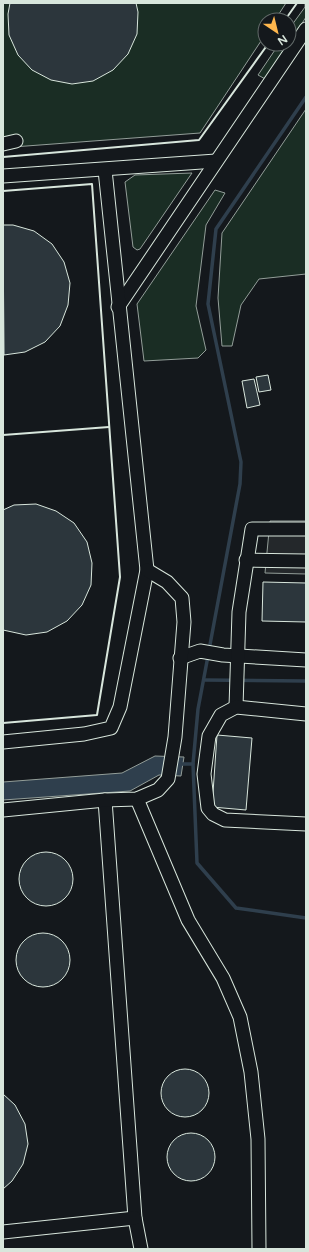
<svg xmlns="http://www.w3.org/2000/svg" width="309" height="1252" font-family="'Varela Round',sans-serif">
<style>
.green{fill:#1a2d24;stroke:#939e99}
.parking{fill:#24282b;stroke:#939e99}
.water{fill:#2f3f4d;stroke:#939e99}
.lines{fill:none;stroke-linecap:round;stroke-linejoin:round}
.stream{stroke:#2f3f4d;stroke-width:3.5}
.building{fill:#2c363c;stroke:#d8e6dc}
.minor-casing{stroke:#d8e6dc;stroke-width:15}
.minor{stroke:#14181c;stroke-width:13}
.wall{stroke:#d8e6dc;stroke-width:2}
</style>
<rect width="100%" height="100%" fill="#14181c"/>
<g class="green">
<polygon points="3,3 286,3 275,20 265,20 265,35 200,133 13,147 3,140"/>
<polygon points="305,3 306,3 306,17 267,80 258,75 279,44 289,44 289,29 305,7"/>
<polygon points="306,109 306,274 259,279 241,305 232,346 222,346 218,298 222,233"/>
<polygon points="192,173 140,249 137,250 133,247 125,182 135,175"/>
<polygon points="215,190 225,193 206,225 196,306 206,350 198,358 144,361 137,304"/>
</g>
<polygon class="parking" points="270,521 306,521 306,574 265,573"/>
<polygon class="water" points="155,756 184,757 181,776 159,775 130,791 3,800 3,782 122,773"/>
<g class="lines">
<g class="stream">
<polyline points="209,650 240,484 241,462 208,304 216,229 306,97"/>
<polyline points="208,656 198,709 193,764 197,863 236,908 306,918"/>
<polyline points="204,680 306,681"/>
<polyline points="180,764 193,764"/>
</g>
</g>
<g class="building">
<polygon points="10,3 136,3 138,12 137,34 128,54 113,70 93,81 72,84 51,80 32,70 18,55 9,35 8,14"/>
<polygon points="3,225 13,225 34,231 52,244 64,262 70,283 68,305 60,326 45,342 25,352 4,355"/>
<polygon points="268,375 271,390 259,392 256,377"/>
<polygon points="254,379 260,405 247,408 242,381"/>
<polygon points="36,504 56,511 74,523 87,542 92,563 91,585 82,605 67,621 47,632 26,635 3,630 3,510 14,505"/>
<polygon points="263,582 306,583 306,622 262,621"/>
<polygon points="217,735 252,738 246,810 212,807"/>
<circle cx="46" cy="879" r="27"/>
<circle cx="43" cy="960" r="27"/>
<circle cx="185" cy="1093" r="24"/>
<polygon points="3,1094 15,1105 25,1124 28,1144 23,1164 12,1181 3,1189"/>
<circle cx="191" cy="1157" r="24"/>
</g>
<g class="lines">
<g class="minor-casing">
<g id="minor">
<polyline points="3,144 16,141"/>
<polyline points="3,176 216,161"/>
<polyline points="118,307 306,29"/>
<polyline points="246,560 306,561"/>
<polyline points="180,658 200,651 223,655 306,660"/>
<polyline points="236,707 239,612 252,529 306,529"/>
<polyline points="306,714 236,707 221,715 209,736 204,774 208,808 213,814 225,820 306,824"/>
<polyline points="3,742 84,734 111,728 120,707 147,570 105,170"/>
<polyline points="137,799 188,920 223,978 240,1017 251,1072 258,1139 259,1249"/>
<polyline points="105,800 135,1218 141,1249"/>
<polyline points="3,810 105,800 137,799 158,790 168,779 175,737 184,622 182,598 167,582 147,570"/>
<polyline points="3,1232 135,1218"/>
</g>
</g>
<use href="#minor" class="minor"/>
<g class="wall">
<polyline points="285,20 297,3"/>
<polyline points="3,157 199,140 268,44"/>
<polyline points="3,191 92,184 120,577 97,715 3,723"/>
<polyline points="3,435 109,427"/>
</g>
</g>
<rect width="309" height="1252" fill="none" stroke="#d8e6dc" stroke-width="8"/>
<g transform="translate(277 32) rotate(145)"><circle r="19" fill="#14181c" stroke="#626a69"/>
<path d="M0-3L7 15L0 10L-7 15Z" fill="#ffb74d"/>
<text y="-6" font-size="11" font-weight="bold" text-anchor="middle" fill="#d8e6dc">N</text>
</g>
</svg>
